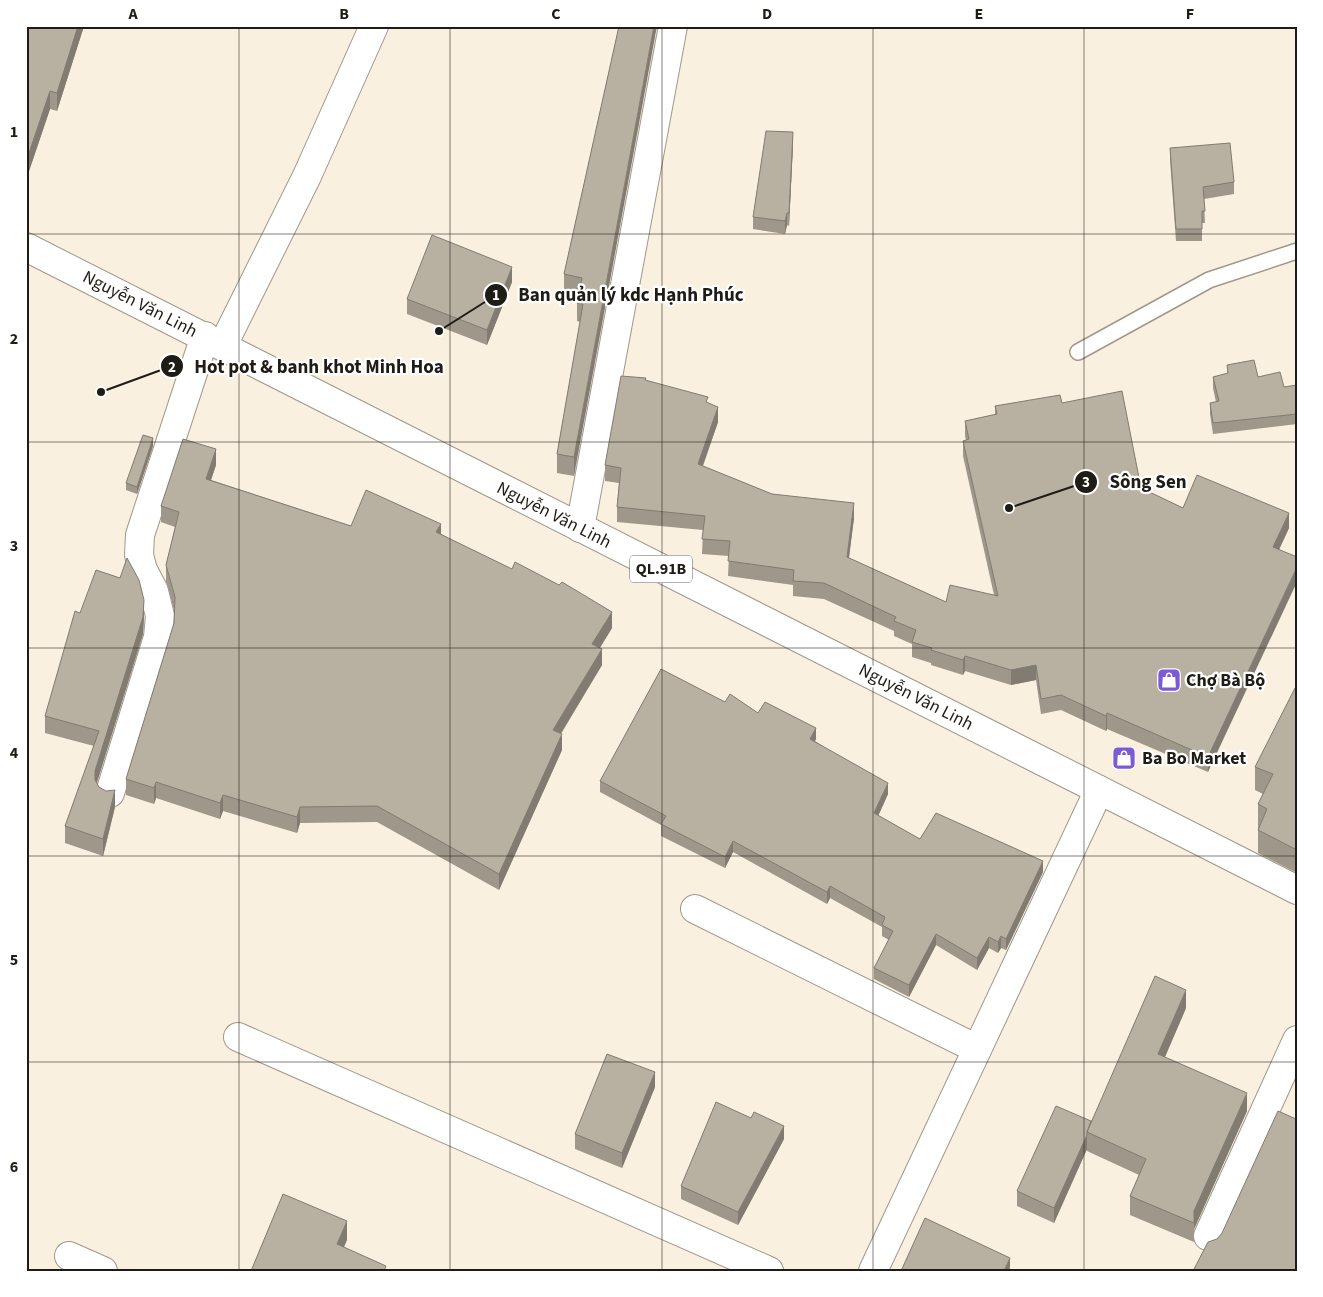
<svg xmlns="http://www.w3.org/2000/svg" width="1323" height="1297" font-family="'Source Sans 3',sans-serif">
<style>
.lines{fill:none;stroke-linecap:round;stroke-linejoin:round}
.lane-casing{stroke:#a09889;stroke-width:18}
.street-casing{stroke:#a09889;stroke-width:30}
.highway-casing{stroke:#a09889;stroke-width:30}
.lane{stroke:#fff;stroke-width:15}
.street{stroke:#fff;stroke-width:28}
.highway{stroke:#fff;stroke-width:28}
.wall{fill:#9e978a}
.shaded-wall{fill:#817b71}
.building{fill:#b8b0a1;stroke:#817b71}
.grid{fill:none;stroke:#1f1c16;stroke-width:1;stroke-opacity:0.55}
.labels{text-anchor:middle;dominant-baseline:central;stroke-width:4.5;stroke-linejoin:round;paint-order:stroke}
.shield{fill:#fff;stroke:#62605c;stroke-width:1}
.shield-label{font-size:16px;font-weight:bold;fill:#1f1c16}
.street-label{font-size:18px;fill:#1f1c16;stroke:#fff}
.poi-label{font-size:18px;font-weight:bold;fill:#1f1c16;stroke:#fff;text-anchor:start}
.leader{fill:none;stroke:#1f1c16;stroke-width:2}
.callout-dot{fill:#1f1c16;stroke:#fff;stroke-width:2}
.mark-label{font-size:15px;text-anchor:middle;font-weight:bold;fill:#fff}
.callout-label{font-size:19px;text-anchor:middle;font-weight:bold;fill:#1f1c16;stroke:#fff;stroke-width:4.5;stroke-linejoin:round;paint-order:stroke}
.neatline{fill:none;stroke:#1f1c16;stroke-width:2}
.grid-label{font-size:16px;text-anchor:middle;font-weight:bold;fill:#1f1c16}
</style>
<rect width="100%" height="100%" fill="#f9f0e0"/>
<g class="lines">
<g class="lane-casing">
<polyline id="lane" points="1078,352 1209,280 1297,251"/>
</g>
<g class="street-casing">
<g id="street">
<polyline points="223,345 307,176 374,26"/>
<polyline points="580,528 673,26"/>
<polyline points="110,793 158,637 160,616 154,591 143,570 139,555 140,535 205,336"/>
<polyline points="695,909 977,1049"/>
<polyline points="238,1037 769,1271"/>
<polyline points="1208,1236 1297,1040"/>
<polyline points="69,1256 103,1271"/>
<polyline points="873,1271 1099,790"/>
</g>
</g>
<g class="highway-casing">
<polyline id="highway" points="26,247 1297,890"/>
</g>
<use href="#lane" class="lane"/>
<use href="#street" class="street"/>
<use href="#highway" class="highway"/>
</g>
<g class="wall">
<polygon points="26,26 84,26 57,111 50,109 26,180"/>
<polygon points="619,26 574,476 557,473 557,454 580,322 577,321 577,303 578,296 564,293 564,274"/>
<polygon points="793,145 789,226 787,225 785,234 753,229 753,217"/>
<polygon points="1170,148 1234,182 1234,194 1204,199 1205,223 1202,223 1202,241 1176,241 1170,160"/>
<polygon points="512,282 487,345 407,314 407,299"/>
<polygon points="1227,365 1284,387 1297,385 1297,424 1213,434 1210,414 1210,403 1216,402 1213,388 1213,377 1227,374"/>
<polygon points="646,381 708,403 718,422 703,466 772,494 854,518 849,558 946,602 994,595 963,456 963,441 966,440 965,436 965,421 995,415 995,406 1062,403 1141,488 1183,508 1289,528 1279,550 1208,772 1107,729 1106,731 1061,710 1041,714 1036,680 1011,685 965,671 963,675 931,665 931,663 912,657 912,644 894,636 894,631 824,599 793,596 793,585 728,576 729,556 702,554 703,530 617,522 617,507 619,483 605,481 605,465"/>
<polygon points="153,446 137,494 126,490 126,483"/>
<polygon points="216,465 211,480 351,526 441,534 612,628 600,648 602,665 561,734 562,750 499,890 377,822 300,823 297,833 223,811 220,819 156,798 154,804 126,795 126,779 174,623 174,610 166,581 166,565 175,527 161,522 161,506"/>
<polygon points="80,613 144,617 143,634 97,783 99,787 115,807 103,856 65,843 65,826 94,746 45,733 45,716"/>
<polygon points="1297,689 1297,873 1258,853 1258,830 1259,828 1258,828 1258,804 1263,794 1255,790 1255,767"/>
<polygon points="758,713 816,739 815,741 888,794 878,816 920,839 1043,872 1006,950 1001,948 998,953 989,948 977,970 936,945 909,997 874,979 874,968 889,940 882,936 882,927 830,898 827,904 733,852 725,868 661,836 661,825 600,792 600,781"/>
<polygon points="1186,1008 1165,1057 1247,1111 1194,1229 1194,1242 1130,1215 1130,1196 1139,1175 1087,1151 1087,1149 1054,1223 1017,1206 1017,1191 1091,1121"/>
<polygon points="655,1087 622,1168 575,1149 575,1134"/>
<polygon points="784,1139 738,1225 681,1199 681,1186"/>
</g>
<g class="shaded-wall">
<polygon points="78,26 84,26 57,111 57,93"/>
<polygon points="654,26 657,26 574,476 574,457"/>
<polygon points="50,91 50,109 26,180 26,162"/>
<polygon points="793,132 793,145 789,226 789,213"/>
<polygon points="787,213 787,225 785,234 785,221"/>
<polygon points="512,267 512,282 487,345 487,330"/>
<polygon points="718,407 718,422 698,479 698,464"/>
<polygon points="153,438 153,446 137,494 137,487"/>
<polygon points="216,449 216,465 206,495 206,479"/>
<polygon points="854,503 854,518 847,572 847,557"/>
<polygon points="1289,513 1289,528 1273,562 1273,547"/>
<polygon points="441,524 441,540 436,532"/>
<polygon points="1297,567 1297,582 1208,772 1208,757"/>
<polygon points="144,600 144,617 143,634 95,788 95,771"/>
<polygon points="612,612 612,628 592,660 592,644"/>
<polygon points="602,649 602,665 553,746 553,730"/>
<polygon points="965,656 965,671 963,675 963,660"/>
<polygon points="1036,665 1036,680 1011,685 1011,670"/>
<polygon points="1107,713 1107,729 1106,731 1106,716"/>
<polygon points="816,728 816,739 810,750 810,739"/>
<polygon points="562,734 562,750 499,890 499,874"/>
<polygon points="156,782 156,798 154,804 154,788"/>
<polygon points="888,783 888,794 874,825 874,813"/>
<polygon points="115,790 115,807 103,856 103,839"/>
<polygon points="223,795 223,811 220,819 220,803"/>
<polygon points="300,807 300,823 297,833 297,817"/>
<polygon points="733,841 733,852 725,868 725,857"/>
<polygon points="1043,861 1043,872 1006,950 1006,939"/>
<polygon points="830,886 830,898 827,904 827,892"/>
<polygon points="936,934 936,945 909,997 909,985"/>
<polygon points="1001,936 1001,948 998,953 998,942"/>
<polygon points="989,937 989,948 977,970 977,958"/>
<polygon points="1186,990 1186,1008 1158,1073 1158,1054"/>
<polygon points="655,1072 655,1087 622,1168 622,1153"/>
<polygon points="1247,1093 1247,1111 1194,1229 1194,1211"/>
<polygon points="784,1126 784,1139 738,1225 738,1212"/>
<polygon points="1087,1135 1087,1149 1054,1223 1054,1208"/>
<polygon points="347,1221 347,1240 337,1264 337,1244"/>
<polygon points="1010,1258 1010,1268 1009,1271 1004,1271"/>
</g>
<g class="building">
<polygon points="26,26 78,26 57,93 50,91 26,162"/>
<polygon points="619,26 654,26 574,457 557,454 583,304 577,303 582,278 564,274"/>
<polygon points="766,131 793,132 789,213 787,213 785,221 753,217"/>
<polygon points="1230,143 1234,182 1203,187 1205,211 1202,211 1202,229 1176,229 1170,148"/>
<polygon points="432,235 512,267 487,330 407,299"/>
<polygon points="1254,360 1258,377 1280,372 1284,387 1297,385 1297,414 1213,423 1210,403 1219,401 1213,377 1228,373 1227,365"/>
<polygon points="621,376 646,378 645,380 708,397 706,402 718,407 698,464 772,494 854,503 847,557 946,602 950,585 998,596 963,441 969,439 965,421 997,414 995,406 1060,395 1062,403 1122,391 1141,488 1183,508 1197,475 1289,513 1273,547 1297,557 1297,567 1208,757 1107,713 1106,716 1061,695 1041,699 1036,665 1011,670 965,656 963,660 931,650 932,648 912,642 916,630 894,621 896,617 824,583 793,581 794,570 728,561 730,541 702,539 705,516 617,507 621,468 605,465"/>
<polygon points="143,435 153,438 137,487 126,483"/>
<polygon points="183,439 216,449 206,479 351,526 366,490 441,524 436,532 512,569 515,562 559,585 562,582 612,612 592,644 602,649 553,730 562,734 499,874 377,806 300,807 297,817 223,795 220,803 156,782 154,788 126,779 174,623 175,597 166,565 179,512 161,506"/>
<polygon points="127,558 139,580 144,600 143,617 95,771 95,780 99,787 106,791 115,790 103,839 65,826 99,731 45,716 75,611 80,613 96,570 120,578"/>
<polygon points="661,669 725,702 730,694 758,713 765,702 816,728 810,739 888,783 874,813 920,839 936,813 1043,861 1006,939 1001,936 998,942 989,937 977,958 936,934 909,985 874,968 893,931 882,925 885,917 830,886 827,892 733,841 725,857 661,824 666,816 600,781"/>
<polygon points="1295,688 1297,689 1297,850 1258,830 1267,809 1258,804 1273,774 1255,767"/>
<polygon points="1155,976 1186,990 1158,1054 1247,1093 1194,1211 1194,1223 1130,1196 1146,1159 1087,1132"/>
<polygon points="607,1054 655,1072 622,1153 575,1134"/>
<polygon points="716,1102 751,1118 754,1112 784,1126 738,1212 681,1186"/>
<polygon points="1056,1106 1091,1121 1087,1132 1087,1135 1054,1208 1017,1191"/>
<polygon points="1278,1111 1296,1119 1297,1116 1297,1271 1193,1271 1208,1242 1217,1239 1222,1233"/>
<polygon points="283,1194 347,1221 337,1244 386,1266 384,1271 251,1271"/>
<polygon points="925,1218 1010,1258 1004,1271 901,1271"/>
</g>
<path class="grid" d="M239,26V1271M450,26V1271M662,26V1271M873,26V1271M1084,26V1271M26,234H1297M26,442H1297M26,648H1297M26,856H1297M26,1062H1297"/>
<defs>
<g id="shop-square" transform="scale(1.25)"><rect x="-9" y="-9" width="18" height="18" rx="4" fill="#7d59d3" stroke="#fff"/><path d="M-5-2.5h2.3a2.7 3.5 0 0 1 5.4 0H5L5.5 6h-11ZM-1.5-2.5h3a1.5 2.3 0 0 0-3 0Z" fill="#fff"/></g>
</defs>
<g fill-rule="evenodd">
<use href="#shop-square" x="1169" y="680"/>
<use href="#shop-square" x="1124" y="758"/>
</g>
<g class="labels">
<rect class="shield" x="630" y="555.5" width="62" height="27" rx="4"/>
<g class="shield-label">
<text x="661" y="569">QL.91B</text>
</g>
<g class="street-label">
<text transform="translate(140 304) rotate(27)">Nguyễn Văn Linh</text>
<text transform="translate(554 515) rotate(27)">Nguyễn Văn Linh</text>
<text transform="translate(916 697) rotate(27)">Nguyễn Văn Linh</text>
</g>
<g class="poi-label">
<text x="1186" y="680">Chợ Bà Bộ</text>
<text x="1142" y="758">Ba Bo Market</text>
</g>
</g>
<path class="leader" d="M439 331L496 295M101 392L172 366M1009 508L1086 482"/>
<g class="callout-dot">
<circle cx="439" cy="331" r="5"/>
<circle cx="101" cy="392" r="5"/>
<circle cx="1009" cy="508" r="5"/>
<circle cx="496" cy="295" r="12"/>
<circle cx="172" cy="366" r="12"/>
<circle cx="1086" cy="482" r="12"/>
</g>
<g class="mark-label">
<text x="496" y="300">1</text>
<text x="172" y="372">2</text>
<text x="1086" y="487">3</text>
</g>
<g class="callout-label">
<text x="631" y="301">Ban quản lý kdc Hạnh Phúc</text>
<text x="319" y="373">Hot pot &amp; banh khot Minh Hoa</text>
<text x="1148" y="488">Sông Sen</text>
</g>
<rect width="1323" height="1297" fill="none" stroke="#ffffff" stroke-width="55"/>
<rect x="28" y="28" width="1268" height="1242" class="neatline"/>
<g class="grid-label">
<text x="133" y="19">A</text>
<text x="344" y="19">B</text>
<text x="556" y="19">C</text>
<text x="767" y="19">D</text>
<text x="979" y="19">E</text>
<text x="1190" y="19">F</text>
<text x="14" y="137">1</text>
<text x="14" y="344">2</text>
<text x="14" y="551">3</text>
<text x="14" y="758">4</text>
<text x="14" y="965">5</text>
<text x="14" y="1172">6</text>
</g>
</svg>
